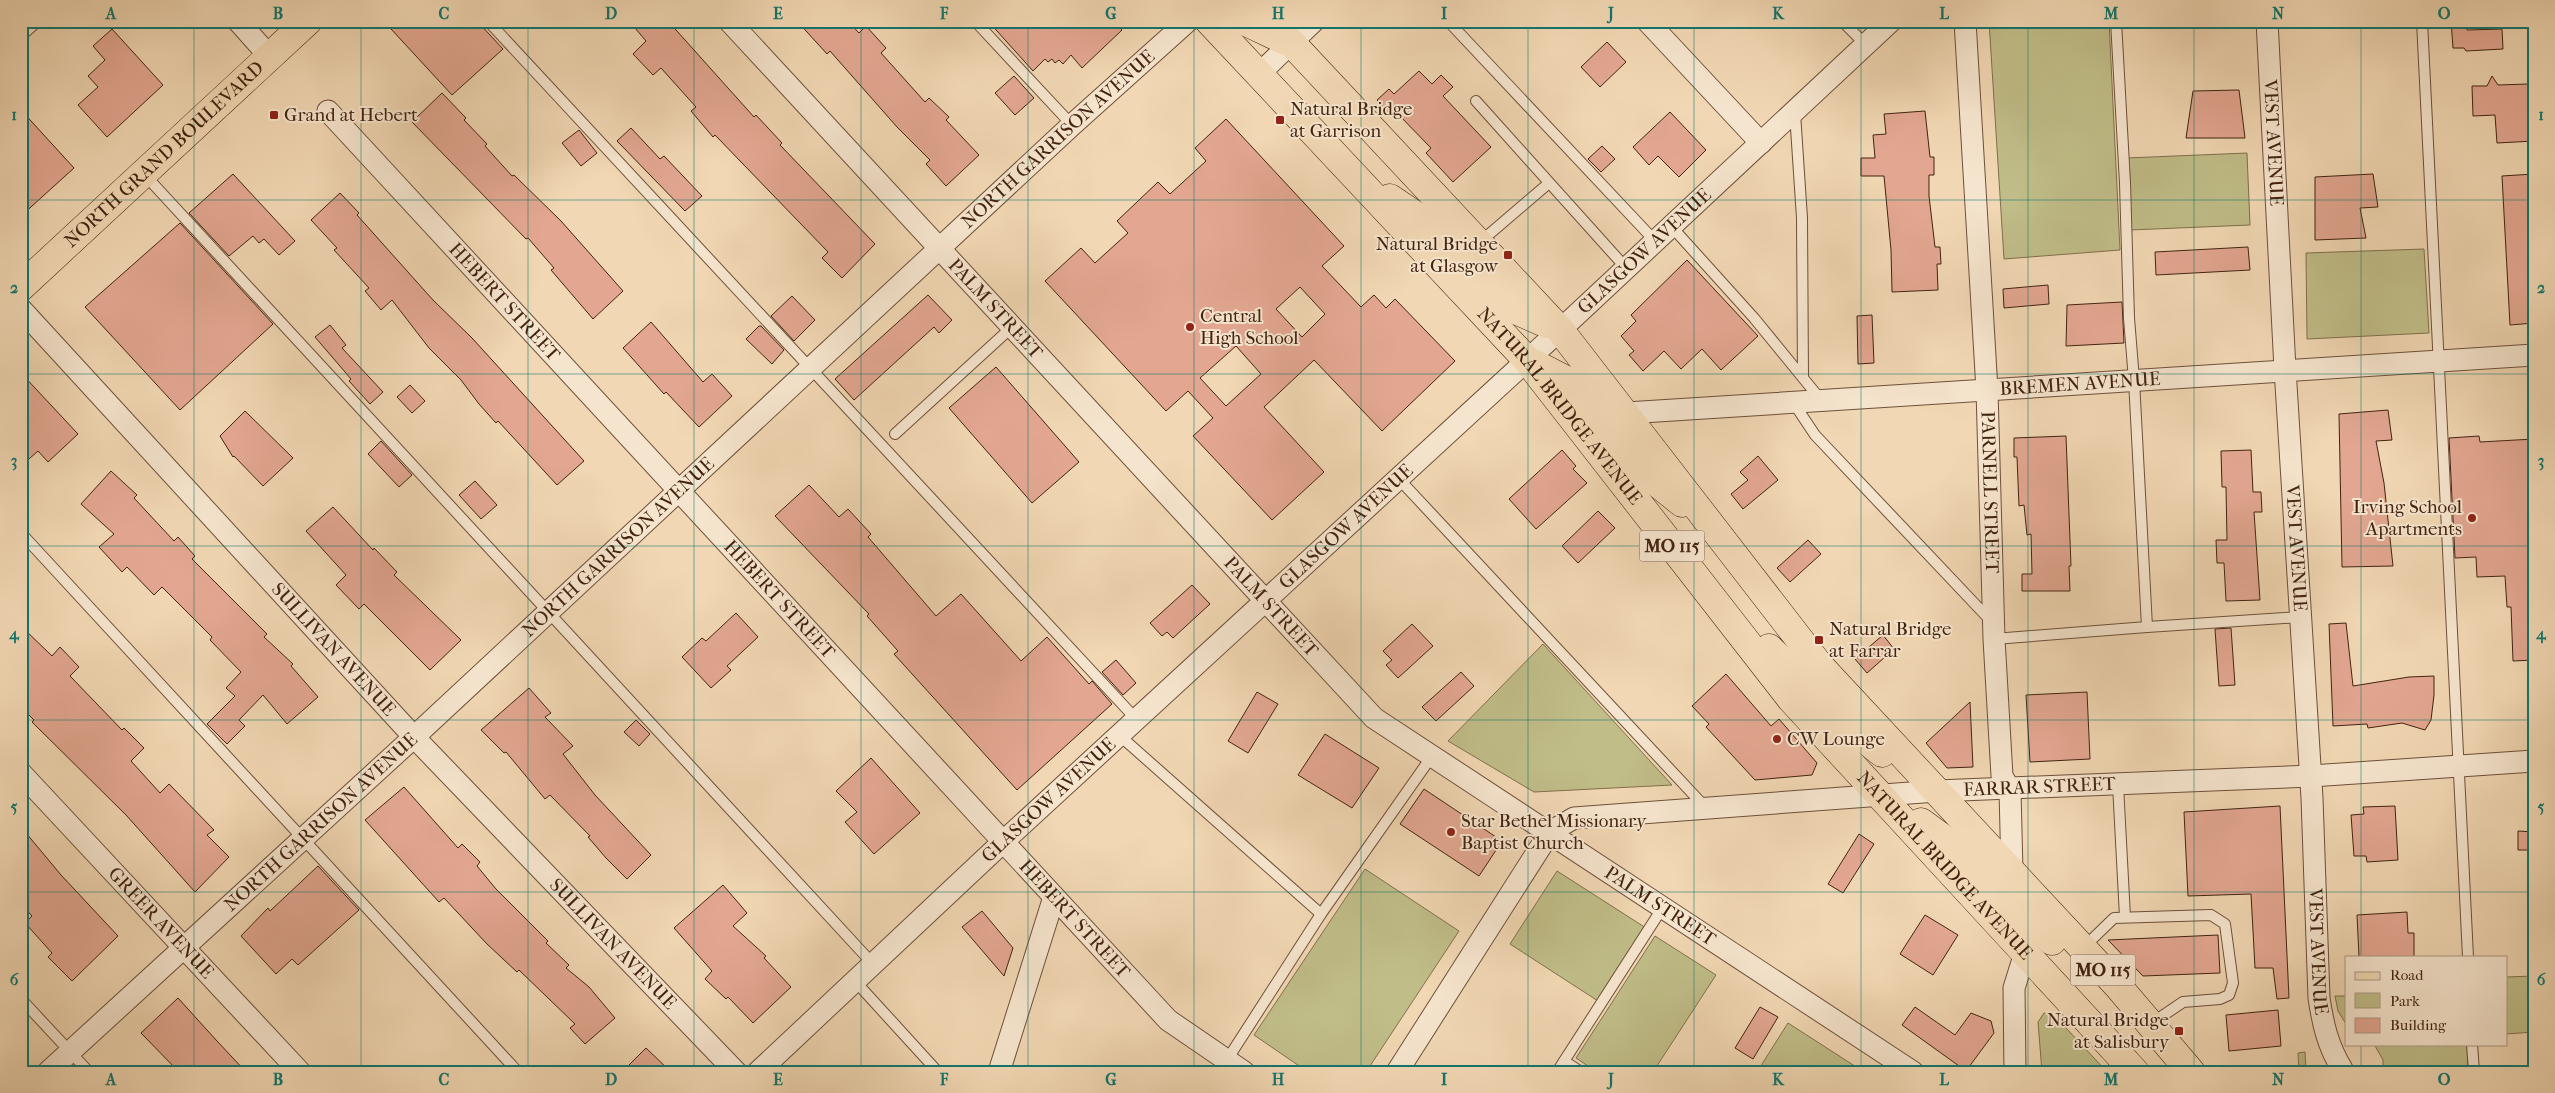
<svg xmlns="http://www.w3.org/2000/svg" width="2555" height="1093" font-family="'IM FELL French Canon',serif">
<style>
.green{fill:#c0bd88;stroke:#81704c}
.building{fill:#e3a791;stroke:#422311;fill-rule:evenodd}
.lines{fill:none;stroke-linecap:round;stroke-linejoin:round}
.service-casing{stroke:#6e503a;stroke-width:12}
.minor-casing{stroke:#6e503a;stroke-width:23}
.primary-casing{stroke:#422311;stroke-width:29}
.service{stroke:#f6e5ce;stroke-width:10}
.minor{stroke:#f6e5ce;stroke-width:21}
.primary{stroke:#f1d7b3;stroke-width:28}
.grid{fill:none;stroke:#0f766e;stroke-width:1;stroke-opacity:0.55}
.poi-dot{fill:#8f2418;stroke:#f6e5ce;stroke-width:2}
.labels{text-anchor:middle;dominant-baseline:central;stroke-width:4;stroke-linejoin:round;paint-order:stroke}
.shield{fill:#f6e5ce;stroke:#785d4a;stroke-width:1}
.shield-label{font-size:18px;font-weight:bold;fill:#422311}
.poi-label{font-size:19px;fill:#422311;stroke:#f6e5ce;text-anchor:start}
.street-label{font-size:19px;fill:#422311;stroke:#f6e5ce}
.neatline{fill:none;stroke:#0f766e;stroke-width:2}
.grid-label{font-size:16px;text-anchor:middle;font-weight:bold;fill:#0f766e}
</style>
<rect width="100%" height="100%" fill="#f1d7b3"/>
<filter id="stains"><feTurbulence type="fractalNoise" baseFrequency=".004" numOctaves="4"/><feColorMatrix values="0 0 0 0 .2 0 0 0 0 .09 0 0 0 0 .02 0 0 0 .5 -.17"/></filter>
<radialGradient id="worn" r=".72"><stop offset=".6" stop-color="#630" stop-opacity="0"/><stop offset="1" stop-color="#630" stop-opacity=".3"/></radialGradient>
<g class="green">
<polygon points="1989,21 2109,21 2120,250 2004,259"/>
<polygon points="2247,153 2250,225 2130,230 2127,158"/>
<polygon points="2424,249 2429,333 2307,339 2306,253"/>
<polygon points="1543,644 1672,785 1534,792 1448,741"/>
<polygon points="1365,869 1459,931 1366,1072 1308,1072 1254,1035"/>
<polygon points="1557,871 1646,928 1598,1001 1510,944"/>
<polygon points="1655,936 1716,975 1653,1072 1597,1072 1576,1058"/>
<polygon points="2534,976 2534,1032 2506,1034 2506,977"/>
<polygon points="2335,996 2346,996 2346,1024 2338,1011"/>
<polygon points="2044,1013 2053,1014 2107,1072 2042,1072 2038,1022"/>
<polygon points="1788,1023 1864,1072 1757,1072"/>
<polygon points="2374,1044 2467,1044 2468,1072 2383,1072 2383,1060"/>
<polygon points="2305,1052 2306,1072 2299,1072 2298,1053"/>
</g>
<g class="building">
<polygon points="400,21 477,21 503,49 452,95 391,29"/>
<polygon points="629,21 668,21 754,117 756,115 782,143 780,145 875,244 842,278 822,258 828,252 715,135 713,137 691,111 696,107 661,68 653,75 633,54 646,41"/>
<polygon points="797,21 848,21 859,33 866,26 886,48 881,53 925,102 929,98 949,117 946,120 979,155 946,186 926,164 930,160 897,127 830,51 827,54"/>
<polygon points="988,21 1113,21 1122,30 1082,68 1071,55 1063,64 1059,60 1055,63 1052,59 1048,62 1045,59 1033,71"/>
<polygon points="2451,21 2467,21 2467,30 2502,29 2503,49 2466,51 2464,48 2453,48"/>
<polygon points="112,29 163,85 107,137 78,105 98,87 88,76 105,60 93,46"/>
<polygon points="1607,42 1626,62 1600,87 1581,67"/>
<polygon points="1419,71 1432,84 1441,75 1453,87 1443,96 1491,147 1453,182 1426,153 1431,148 1396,112 1392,116 1377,100 1389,89 1394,94"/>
<polygon points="1014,76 1034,98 1015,115 995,93"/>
<polygon points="2492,76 2498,85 2528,84 2530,124 2534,124 2534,141 2497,143 2495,115 2473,116 2472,86 2487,86"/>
<polygon points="2239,90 2245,138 2186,138 2193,91"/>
<polygon points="442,93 466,118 464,120 487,144 485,146 512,176 514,175 561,221 623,291 593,319 551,270 554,268 528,238 526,239 412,122"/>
<polygon points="21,110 74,168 21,216"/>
<polygon points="1925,111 1930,157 1934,157 1934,175 1929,175 1929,196 1935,247 1940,247 1941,264 1937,264 1938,290 1892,292 1891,250 1884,176 1861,176 1861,158 1875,158 1873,135 1886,134 1884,114"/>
<polygon points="1670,112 1706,150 1679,177 1658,156 1649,165 1633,147"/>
<path d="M1226,119L1344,246L1322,266L1361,307L1374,295L1386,308L1395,299L1455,361L1382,431L1314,360L1264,407L1324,472L1272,520L1193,436L1213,418L1188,391L1166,411L1045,281L1081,248L1095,263L1128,233L1117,221L1158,182L1170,194L1206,161L1195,148ZM1300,287L1325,314L1302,337L1276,309ZM1236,346L1261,374L1226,406L1200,378Z"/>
<polygon points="631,128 660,159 664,156 702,196 685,211 617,141"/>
<polygon points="579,130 597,153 581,166 562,143"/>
<polygon points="1602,146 1615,159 1601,172 1588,159"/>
<polygon points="233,174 295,241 279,255 264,239 259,243 253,236 229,256 189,213"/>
<polygon points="2373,174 2378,207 2360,208 2366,238 2315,240 2315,177"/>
<polygon points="2534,174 2534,323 2510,325 2502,176"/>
<polygon points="340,193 359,213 357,215 433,300 472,338 584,461 557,485 498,421 496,423 479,404 461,380 429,348 392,300 381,310 365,291 369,288 334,250 337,248 311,220"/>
<polygon points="180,223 273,324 180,410 85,307"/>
<polygon points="2248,247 2250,270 2156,275 2155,252"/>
<polygon points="1687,260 1758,336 1721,370 1702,349 1681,369 1664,351 1643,371 1629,355 1634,351 1621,336 1636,321 1631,315"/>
<polygon points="2048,285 2049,304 2004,308 2003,289"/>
<polygon points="928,295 952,320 939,333 934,327 854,400 835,379"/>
<polygon points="792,296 815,320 794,341 771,316"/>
<polygon points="2122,302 2124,343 2066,346 2067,305"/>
<polygon points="1872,315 1874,363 1858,364 1857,316"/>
<polygon points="651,322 703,382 712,374 732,396 699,427 666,392 664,394 623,348"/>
<polygon points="330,325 346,345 342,348 383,392 370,404 349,381 351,379 315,337"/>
<polygon points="759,326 761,326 784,350 772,364 746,339"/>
<polygon points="996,367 1079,462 1032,503 949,408"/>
<polygon points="21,373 78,434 48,462 38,451 21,466"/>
<polygon points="410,385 425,401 412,413 397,397"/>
<polygon points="2388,410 2392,440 2376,441 2384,483 2393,566 2342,567 2339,414"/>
<polygon points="245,411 293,458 263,486 234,456 233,457 220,436"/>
<polygon points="2066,436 2071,566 2069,566 2070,591 2022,591 2022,574 2032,574 2031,534 2027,535 2024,505 2019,506 2017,457 2014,457 2014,438"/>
<polygon points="2479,436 2480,442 2534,439 2534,660 2513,661 2511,607 2507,607 2505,576 2477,577 2476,557 2455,558 2449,438"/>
<polygon points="381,441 412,475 399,487 368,454"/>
<polygon points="1562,450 1576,466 1573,469 1587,483 1536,529 1509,499"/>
<polygon points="2251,450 2253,492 2261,492 2262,512 2254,512 2260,600 2226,601 2224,563 2217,563 2216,540 2227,540 2226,487 2222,487 2221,451"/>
<polygon points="1758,456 1778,480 1743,509 1731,494 1748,480 1740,472"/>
<polygon points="111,471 137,495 134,498 174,541 178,537 195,556 192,559 267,634 264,637 293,664 291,666 318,697 287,724 263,695 239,720 245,726 227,744 207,724 235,696 226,688 241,672 210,640 212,637 162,587 154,595 127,567 122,572 99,547 114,534 81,504"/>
<polygon points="475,481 497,505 481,519 459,495"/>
<polygon points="809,485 839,517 848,509 871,534 868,537 936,616 961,594 1021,661 1047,637 1089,684 1092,681 1112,704 1017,790 894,654 898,651 867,616 869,614 775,516"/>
<polygon points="333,507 373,550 374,548 397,572 394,575 461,640 430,670 364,604 359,609 336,585 346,575 306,531"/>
<polygon points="1598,511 1615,528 1578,563 1562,546"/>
<polygon points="1808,540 1821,554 1790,582 1777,568"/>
<polygon points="1192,585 1210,604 1173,638 1167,632 1162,636 1150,623"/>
<polygon points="736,613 758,637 727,666 731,670 711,688 682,657 702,638 706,641"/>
<polygon points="2346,623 2353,686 2409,677 2434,676 2434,695 2431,720 2425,730 2402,723 2368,728 2367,724 2333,726 2329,624"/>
<polygon points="1412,624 1433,646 1398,678 1386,665 1392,660 1383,651"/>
<polygon points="21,626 52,656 60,647 79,667 70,676 122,730 124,728 144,748 131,761 160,793 169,784 214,830 207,835 229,857 195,892 126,815 32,722 34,720 21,707"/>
<polygon points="2231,628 2235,685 2219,686 2215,629"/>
<polygon points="1883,635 1894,649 1867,673 1855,659"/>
<polygon points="1116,660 1136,683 1123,695 1102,672"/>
<polygon points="1461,672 1474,686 1436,721 1422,707"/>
<polygon points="1726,674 1771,726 1779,719 1817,763 1812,775 1755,780 1706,727 1709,724 1692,706"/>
<polygon points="529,688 551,713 545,717 573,746 563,754 595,795 651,855 627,879 606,858 588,837 590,836 550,795 545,799 506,752 504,753 481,730"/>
<polygon points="1257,692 1278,704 1248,753 1228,741"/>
<polygon points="2087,692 2090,759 2030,762 2026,695"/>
<polygon points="1970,702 1973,767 1947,768 1926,743"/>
<polygon points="636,720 650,734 639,746 624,732"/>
<polygon points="1325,734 1379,768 1352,808 1298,775"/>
<polygon points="871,758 920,813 874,854 845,822 857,812 836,791"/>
<polygon points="404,787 458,848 462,844 480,862 477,866 496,889 548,941 546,943 569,965 566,968 589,987 615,1018 585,1044 570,1028 575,1024 519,970 517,972 487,944 444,898 439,902 365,820"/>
<polygon points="1424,789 1502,841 1479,876 1400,824"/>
<polygon points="2280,806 2289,998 2277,999 2273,968 2255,968 2251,894 2188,896 2184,812"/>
<polygon points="2395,806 2398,860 2367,862 2366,856 2354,856 2351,815 2364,814 2363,807"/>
<polygon points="21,827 61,875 118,936 72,981 48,957 52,953 25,923 32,916 21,904"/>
<polygon points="2518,831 2534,832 2534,850 2518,850"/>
<polygon points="1859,834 1874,844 1843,893 1828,884"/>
<polygon points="318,866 359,910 298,965 292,959 276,974 241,936 268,908 270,911"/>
<polygon points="723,885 747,913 733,926 766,956 764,958 791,987 753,1023 728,997 726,999 705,979 712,971 674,928"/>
<polygon points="982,911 1013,948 1004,976 962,927"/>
<polygon points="2407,912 2408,933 2414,933 2414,957 2359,957 2357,915"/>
<polygon points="1925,915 1958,935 1933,975 1900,954"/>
<polygon points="2218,935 2220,973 2143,976 2108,940"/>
<polygon points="178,998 217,1041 246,1072 179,1072 141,1033"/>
<polygon points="1760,1007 1778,1017 1753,1059 1735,1048"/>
<polygon points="1915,1007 1955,1035 1971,1013 1991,1021 1994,1033 1966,1071 1902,1025"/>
<polygon points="2278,1010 2281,1046 2229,1051 2226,1015"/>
<polygon points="646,1048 671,1072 622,1072"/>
</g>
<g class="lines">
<g class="service-casing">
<g id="service">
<polyline points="488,21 1136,719"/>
<polyline points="975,21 1072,125"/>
<polyline points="1448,21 1655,241"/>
<polyline points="1842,21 1866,45"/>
<polyline points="2116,21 2125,183 2129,318 2134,380 2147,627 2301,617"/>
<polyline points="2422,21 2468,957"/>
<polyline points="21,36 38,21"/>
<polyline points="1476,101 1626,268"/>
<polyline points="1795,113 1802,218 1803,377"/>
<polyline points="144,174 873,964"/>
<polyline points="1671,226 1754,318 1821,400"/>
<polyline points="1480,242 1549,183"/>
<polyline points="1793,402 1815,435 1992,622"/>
<polyline points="895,434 1012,327"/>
<polyline points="1398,478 1706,808"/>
<polyline points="21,533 518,1072"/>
<polyline points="1994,639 2147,627"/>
<polyline points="1119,735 1321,914"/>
<polyline points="2118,785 2125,917"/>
<polyline points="2084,947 2114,918 2211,915 2225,924 2233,983 2229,995 2220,999 2183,1002 2152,1023"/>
<polyline points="855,981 938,1072"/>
<polyline points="21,999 89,1072"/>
<polyline points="2472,1044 2474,1072"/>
<polyline points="1227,1060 1321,914 1432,756"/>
<polyline points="1564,1061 1581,1072"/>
<polyline points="1557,1072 1663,907"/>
</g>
</g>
<g class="minor-casing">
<g id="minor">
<polyline points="238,21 270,57"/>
<path id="s1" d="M729,21L1374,718L1913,1072"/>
<polyline points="1647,21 1761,143"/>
<path id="s2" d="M1965,21L1987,390L1994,639L2002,776L2010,790L2012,872"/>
<path id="s3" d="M2267,21L2285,369L2312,798L2319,998C2323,1025 2328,1046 2342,1069"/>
<polyline points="1259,74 1314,21"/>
<path id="s4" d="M328,111L1168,1020L1244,1072"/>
<path id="s5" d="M21,309L414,737L736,1072"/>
<path id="s6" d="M1626,413L2534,355"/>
<path id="s7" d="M21,773L300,1072"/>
<path id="s8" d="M48,1072L414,737L1072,125L1188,21"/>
<path id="s9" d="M758,1072L1004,841L1573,318L1891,21"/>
<polyline points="999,1072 1054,897"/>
<path id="s10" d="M1397,1072L1550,832L1574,818L1937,791L2311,776L2534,761"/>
<polyline points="2015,1072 2014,988 2025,953"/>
</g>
</g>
<g class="primary-casing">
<g id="primary">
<path id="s11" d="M1209,21L1527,360L1791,699L2135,1072"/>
<polyline points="1244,21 1286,41"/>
<polyline points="1271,21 1560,330 1820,666 2117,985 2191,1072"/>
<polyline points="1390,198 1421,219 1506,306 1547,324"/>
<path id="s12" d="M21,287L308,21"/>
<polyline points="1533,363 1572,383 1651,478 1682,503"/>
<polyline points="1769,648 1851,728 1882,753"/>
<polyline points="1921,822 1967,856 2052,941"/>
</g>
</g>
<use href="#service" class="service"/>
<use href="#minor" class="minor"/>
<use href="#primary" class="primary"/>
</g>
<path class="grid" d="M194,21V1072M361,21V1072M528,21V1072M694,21V1072M861,21V1072M1028,21V1072M1194,21V1072M1361,21V1072M1528,21V1072M1694,21V1072M1861,21V1072M2028,21V1072M2194,21V1072M2361,21V957M21,200H2534M21,374H2534M21,546H2534M21,720H2534M21,892H2534M2361,1044V1072"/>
<g class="poi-dot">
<rect x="269" y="110" width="10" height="10" rx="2.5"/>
<rect x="1275" y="115" width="10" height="10" rx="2.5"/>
<rect x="1503" y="250" width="10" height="10" rx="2.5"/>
<circle cx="1190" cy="327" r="5"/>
<circle cx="2472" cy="518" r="5"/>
<rect x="1814" y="635" width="10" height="10" rx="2.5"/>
<circle cx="1777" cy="739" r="5"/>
<circle cx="1451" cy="832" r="5"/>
<rect x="2174" y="1026" width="10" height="10" rx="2.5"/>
</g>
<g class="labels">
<g class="shield">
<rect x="1639.5" y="530.5" width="65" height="31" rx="4"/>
<rect x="2070.5" y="954.5" width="65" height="31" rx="4"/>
</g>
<g class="shield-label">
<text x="1672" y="546">MO 115</text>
<text x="2103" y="970">MO 115</text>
</g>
<g class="poi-label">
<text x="1290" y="109">Natural Bridge<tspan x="1290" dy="22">at Garrison</tspan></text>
<text x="284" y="115">Grand at Hebert</text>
<text x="1498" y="244" text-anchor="end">Natural Bridge<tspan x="1498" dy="22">at Glasgow</tspan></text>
<text x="1200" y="316">Central<tspan x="1200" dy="22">High School</tspan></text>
<text x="2462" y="507" text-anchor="end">Irving School<tspan x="2462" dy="22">Apartments</tspan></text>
<text x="1829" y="629">Natural Bridge<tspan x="1829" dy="22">at Farrar</tspan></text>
<text x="1787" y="739">CW Lounge</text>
<text x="1461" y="821">Star Bethel Missionary<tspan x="1461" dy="22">Baptist Church</tspan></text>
<text x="2169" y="1020" text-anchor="end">Natural Bridge<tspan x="2169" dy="22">at Salisbury</tspan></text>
</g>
<g class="street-label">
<text stroke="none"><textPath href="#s8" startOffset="1375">NORTH GARRISON AVENUE</textPath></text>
<text stroke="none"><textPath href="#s3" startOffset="122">VEST AVENUE</textPath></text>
<text stroke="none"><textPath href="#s12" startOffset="195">NORTH GRAND BOULEVARD</textPath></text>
<text stroke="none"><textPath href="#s9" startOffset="1208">GLASGOW AVENUE</textPath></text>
<text stroke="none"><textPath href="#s4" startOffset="260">HEBERT STREET</textPath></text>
<text stroke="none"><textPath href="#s1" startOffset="392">PALM STREET</textPath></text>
<text stroke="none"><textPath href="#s6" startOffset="455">BREMEN AVENUE</textPath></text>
<text stroke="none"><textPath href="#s11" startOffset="521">NATURAL BRIDGE AVENUE</textPath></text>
<text stroke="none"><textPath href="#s2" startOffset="472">PARNELL STREET</textPath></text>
<text stroke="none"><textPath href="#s9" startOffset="802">GLASGOW AVENUE</textPath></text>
<text stroke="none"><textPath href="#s8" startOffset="775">NORTH GARRISON AVENUE</textPath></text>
<text stroke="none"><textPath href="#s3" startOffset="528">VEST AVENUE</textPath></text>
<text stroke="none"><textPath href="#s4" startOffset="665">HEBERT STREET</textPath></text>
<text stroke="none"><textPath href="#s1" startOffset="798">PALM STREET</textPath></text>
<text stroke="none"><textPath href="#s5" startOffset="462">SULLIVAN AVENUE</textPath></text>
<text stroke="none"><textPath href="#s10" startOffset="779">FARRAR STREET</textPath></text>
<text stroke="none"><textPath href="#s9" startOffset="398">GLASGOW AVENUE</textPath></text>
<text stroke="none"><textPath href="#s8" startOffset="370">NORTH GARRISON AVENUE</textPath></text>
<text stroke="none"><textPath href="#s11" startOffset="1121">NATURAL BRIDGE AVENUE</textPath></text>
<text stroke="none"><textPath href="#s1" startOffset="1292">PALM STREET</textPath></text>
<text stroke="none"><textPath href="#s4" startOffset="1100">HEBERT STREET</textPath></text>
<text stroke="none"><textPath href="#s7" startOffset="205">GREER AVENUE</textPath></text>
<text stroke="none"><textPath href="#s5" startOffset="868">SULLIVAN AVENUE</textPath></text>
<text stroke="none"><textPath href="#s3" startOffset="932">VEST AVENUE</textPath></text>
</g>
</g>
<rect width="2555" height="1093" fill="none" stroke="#f1d7b3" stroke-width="55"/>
<rect x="2345" y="956" width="162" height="90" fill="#f6e5ce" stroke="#ae9782"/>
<rect x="2355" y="972" width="25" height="8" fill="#f1d7b3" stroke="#ae9782"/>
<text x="2390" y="980" font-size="15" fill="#422311">Road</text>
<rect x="2355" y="993" width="25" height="15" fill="#c0bd88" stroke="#ae9782"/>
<text x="2390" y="1006" font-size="15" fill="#422311">Park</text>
<rect x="2355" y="1018" width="25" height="15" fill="#e3a791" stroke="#ae9782"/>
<text x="2390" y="1030" font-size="15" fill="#422311">Building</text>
<rect x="28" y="28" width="2500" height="1038" class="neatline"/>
<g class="grid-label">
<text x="111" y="19">A</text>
<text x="278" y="19">B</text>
<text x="444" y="19">C</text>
<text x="611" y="19">D</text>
<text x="778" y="19">E</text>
<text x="944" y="19">F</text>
<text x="1111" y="19">G</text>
<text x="1278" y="19">H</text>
<text x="1444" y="19">I</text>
<text x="1611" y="19">J</text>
<text x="1778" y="19">K</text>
<text x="1944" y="19">L</text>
<text x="2111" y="19">M</text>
<text x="2278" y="19">N</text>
<text x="2444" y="19">O</text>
<text x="14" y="120">1</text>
<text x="2541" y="120">1</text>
<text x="14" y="293">2</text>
<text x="2541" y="293">2</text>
<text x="14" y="466">3</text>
<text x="2541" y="466">3</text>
<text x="14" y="639">4</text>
<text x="2541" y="639">4</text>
<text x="14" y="812">5</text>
<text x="2541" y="812">5</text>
<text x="14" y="985">6</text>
<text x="2541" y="985">6</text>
<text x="111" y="1085">A</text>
<text x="278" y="1085">B</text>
<text x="444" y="1085">C</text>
<text x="611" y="1085">D</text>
<text x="778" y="1085">E</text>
<text x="944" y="1085">F</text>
<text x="1111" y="1085">G</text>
<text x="1278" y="1085">H</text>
<text x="1444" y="1085">I</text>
<text x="1611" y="1085">J</text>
<text x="1778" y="1085">K</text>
<text x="1944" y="1085">L</text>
<text x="2111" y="1085">M</text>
<text x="2278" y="1085">N</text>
<text x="2444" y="1085">O</text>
</g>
<rect width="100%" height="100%" filter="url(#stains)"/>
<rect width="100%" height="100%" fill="url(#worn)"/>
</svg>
